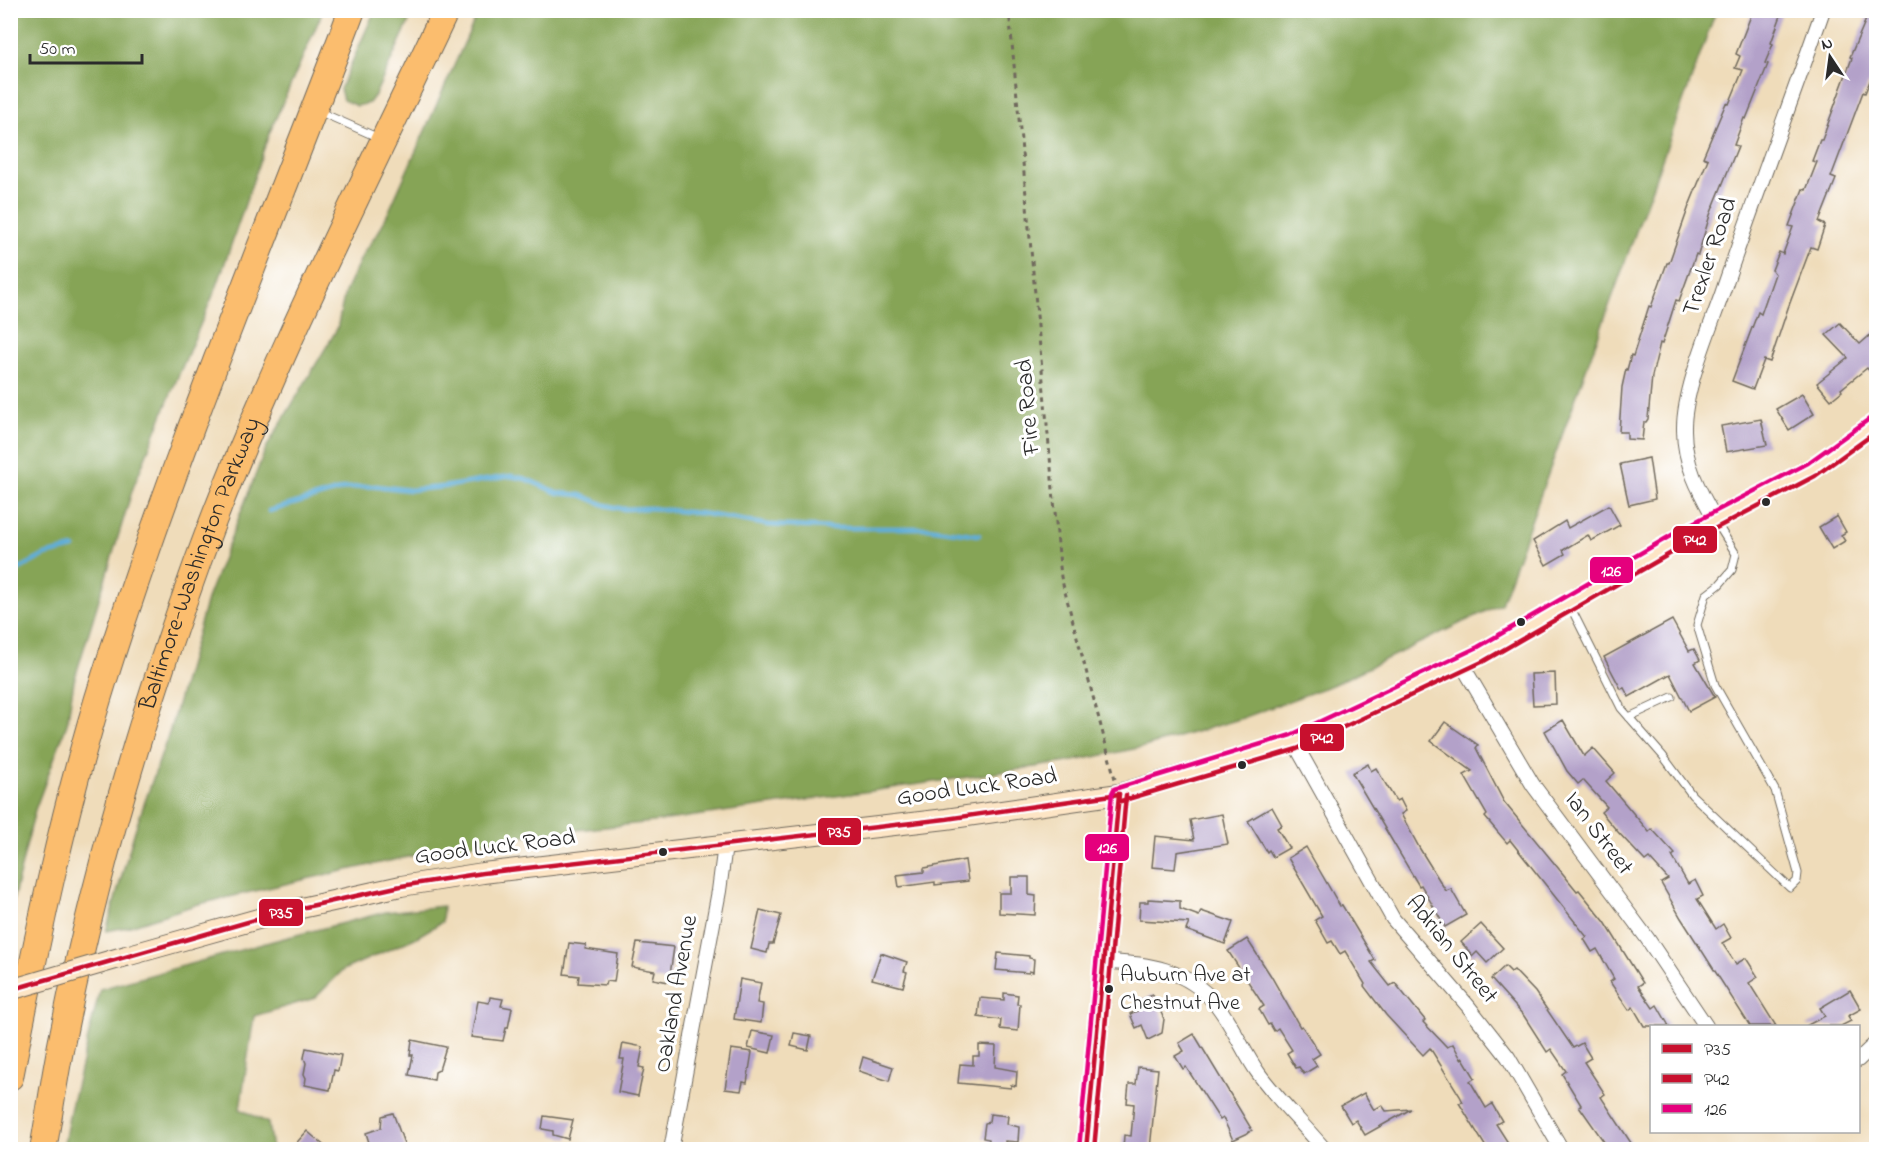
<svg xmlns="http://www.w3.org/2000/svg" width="1887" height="1160" font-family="'Indie Flower',sans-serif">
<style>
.forest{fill:#86a456;stroke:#586840;stroke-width:1.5}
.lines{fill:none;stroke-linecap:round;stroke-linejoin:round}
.stream{stroke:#5faed9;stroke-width:4.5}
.building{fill:#b3a1c9}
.service-casing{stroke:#70695d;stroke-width:9}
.minor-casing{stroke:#70695d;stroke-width:16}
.tertiary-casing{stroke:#70695d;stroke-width:20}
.secondary-casing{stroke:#70695d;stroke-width:22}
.motorway-casing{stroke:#70695d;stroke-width:28}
.path{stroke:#70695d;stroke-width:3;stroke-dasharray:4.5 4.5;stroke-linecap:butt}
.service{stroke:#fff;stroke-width:7}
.minor{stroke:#fff;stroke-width:14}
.tertiary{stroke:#fff;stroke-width:18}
.secondary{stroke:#fde5c5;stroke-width:20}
.motorway{stroke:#fbbd6e;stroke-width:26}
.secondary-bridge-casing{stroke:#70695d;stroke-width:22;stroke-linecap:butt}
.secondary-bridge{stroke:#fde5c5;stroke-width:20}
.bus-1-casing{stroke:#fff;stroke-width:9}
.bus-2-casing{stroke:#fff;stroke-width:9}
.bus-3-casing{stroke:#fff;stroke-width:9}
.bus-1{stroke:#c8102e;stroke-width:4.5}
.bus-2{stroke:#c8102e;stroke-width:4.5}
.bus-3{stroke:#e5007d;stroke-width:4.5}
.bus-dot{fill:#2b2b2b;stroke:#fff;stroke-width:2}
.labels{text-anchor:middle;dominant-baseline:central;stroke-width:6;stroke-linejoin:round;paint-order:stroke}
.bus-label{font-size:22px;fill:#2b2b2b;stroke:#fff;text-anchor:start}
.street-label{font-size:24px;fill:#2b2b2b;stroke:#fff}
.line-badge{stroke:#fff;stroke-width:2}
.badge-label{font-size:16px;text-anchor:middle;font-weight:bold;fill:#fff}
</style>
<rect width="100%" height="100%" fill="#fff"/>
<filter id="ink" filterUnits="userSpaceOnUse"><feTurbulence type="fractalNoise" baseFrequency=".0167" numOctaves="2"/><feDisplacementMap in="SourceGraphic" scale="12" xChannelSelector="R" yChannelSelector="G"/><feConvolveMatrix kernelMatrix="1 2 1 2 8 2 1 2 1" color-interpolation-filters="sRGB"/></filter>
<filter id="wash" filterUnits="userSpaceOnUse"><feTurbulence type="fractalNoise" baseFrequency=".008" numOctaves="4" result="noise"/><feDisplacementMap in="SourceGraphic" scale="24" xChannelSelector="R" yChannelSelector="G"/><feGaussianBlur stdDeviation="1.35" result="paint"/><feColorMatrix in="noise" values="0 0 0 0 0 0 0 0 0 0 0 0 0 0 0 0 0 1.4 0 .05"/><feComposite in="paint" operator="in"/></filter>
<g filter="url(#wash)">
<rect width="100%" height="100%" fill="#efdcba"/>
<g class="forest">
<polygon points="11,10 323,11 269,134 217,286 174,386 133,488 74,681 67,724 35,810 11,909"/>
<polygon points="375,10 414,11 375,95 369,103 357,106 343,100 340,89"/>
<polygon points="479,10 1716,10 1716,11 1501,604 1332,685 1240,719 1144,747 1068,762 955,779 653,822 510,837 435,851 311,878 195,905 127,927 106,931 135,830 170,730 208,596 266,448 337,329 345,292 364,252 379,231 389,211"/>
<polygon points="443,906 442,922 415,938 343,970 315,998 254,1016 240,1109 268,1123 272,1149 63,1149 70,1111 100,989 273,941 386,912"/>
</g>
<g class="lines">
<g class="stream">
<polyline points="269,511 347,488 376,486 410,490 443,487 511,476 526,479 558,493 581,495 605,505 623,509 650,508 706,514 769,525 830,528 928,528 979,535"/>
<polyline points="10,574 45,555 74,548"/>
</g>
</g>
<g id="blocks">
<g class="building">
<polygon points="1756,10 1783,10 1771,43 1773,44 1765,63 1768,64 1746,119 1744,118 1734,145 1738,146 1710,215 1698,255 1696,254 1679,301 1676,300 1662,344 1660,343 1652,376 1648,419 1646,422 1644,422 1642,440 1627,439 1627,432 1619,432 1622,387 1626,369 1627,370 1631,355 1633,356 1649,306 1651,307 1667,263 1669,263 1689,206 1708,159 1703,157 1726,103 1729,104 1743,70 1735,68 1740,56 1736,54 1752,13 1754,14"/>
<polygon points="1870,10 1876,10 1876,39 1872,49 1876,51 1876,66 1865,93 1863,92 1831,177 1836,179 1819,222 1825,225 1817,249 1811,247 1788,308 1770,362 1764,360 1753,389 1732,381 1758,312 1761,314 1775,274 1772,270 1779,252 1783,254 1793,227 1789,226 1803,189 1806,190 1817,162 1812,161 1820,140 1822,140 1852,58 1850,57"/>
<polygon points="1840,323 1860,344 1876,330 1876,379 1867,368 1841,389 1842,391 1831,400 1817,383 1848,358 1826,335"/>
<polygon points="1802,394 1814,414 1789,430 1776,409"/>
<polygon points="1761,419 1767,445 1726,452 1721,426"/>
<polygon points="1649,458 1655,499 1629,505 1620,464"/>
<polygon points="1609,505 1620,525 1591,541 1588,535 1563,550 1565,554 1546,565 1533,541 1565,521 1568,528"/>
<polygon points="1837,516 1846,532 1841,535 1845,541 1832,549 1819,527"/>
<polygon points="1672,620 1689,651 1694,649 1700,660 1695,663 1715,697 1689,711 1670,674 1629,697 1624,688 1621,689 1604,657"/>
<polygon points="1555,673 1556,704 1533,705 1531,674"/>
<polygon points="1563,720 1584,756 1593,748 1615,773 1606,781 1649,832 1652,829 1675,854 1672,856 1688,884 1695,880 1703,896 1697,899 1716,929 1723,924 1731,938 1722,943 1736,964 1746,958 1758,977 1749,983 1776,1026 1750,1026 1681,918 1661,883 1668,879 1649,858 1645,861 1618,832 1601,812 1607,807 1583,780 1578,784 1567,771 1545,731"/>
<polygon points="1445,722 1478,745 1476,748 1504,802 1577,891 1579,890 1605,922 1643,983 1638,986 1653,1008 1657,1005 1669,1026 1644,1026 1633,1007 1629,1010 1610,982 1614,979 1597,949 1592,952 1584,939 1587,937 1510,840 1507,843 1485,817 1487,815 1464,775 1472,771 1431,741"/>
<polygon points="1368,764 1371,771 1376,768 1396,801 1400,799 1406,811 1401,814 1420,849 1446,891 1451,889 1466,915 1445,927 1421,885 1419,886 1352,773"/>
<polygon points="1272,807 1282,825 1277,828 1289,848 1273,857 1269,850 1267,852 1248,821"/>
<polygon points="1222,814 1228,844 1177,852 1175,869 1152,867 1155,836 1194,840 1190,820"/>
<polygon points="1306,847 1340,906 1342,905 1375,960 1371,962 1390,986 1395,983 1425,1020 1423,1022 1447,1047 1453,1044 1461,1059 1463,1058 1475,1078 1470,1081 1486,1108 1492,1104 1502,1121 1496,1124 1512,1149 1487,1149 1459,1103 1463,1102 1460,1096 1430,1048 1423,1055 1386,1015 1364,986 1365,984 1345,951 1340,954 1332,941 1328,943 1315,920 1322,916 1288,858"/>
<polygon points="965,860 968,881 935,885 935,882 899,887 897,875 924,872 924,868"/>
<polygon points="1011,877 1029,877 1029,895 1036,896 1035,915 999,913 999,893 1011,893"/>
<polygon points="1148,899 1180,901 1180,909 1199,916 1201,911 1233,922 1225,944 1186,930 1189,923 1139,920 1140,902 1148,902"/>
<polygon points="760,910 781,915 773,944 769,944 767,953 751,949"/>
<polygon points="1481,924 1503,948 1487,963 1477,952 1473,956 1461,942"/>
<polygon points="1247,939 1271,976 1300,1027 1302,1026 1320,1054 1312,1059 1317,1066 1304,1074 1299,1067 1296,1068 1287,1053 1292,1050 1278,1028 1274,1031 1270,1024 1268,1025 1259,1009 1264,1006 1228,951"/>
<polygon points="569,943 586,945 585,949 618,954 614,982 606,981 605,985 578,983 579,976 564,974"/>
<polygon points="637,943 674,947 669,982 653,979 655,971 632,967"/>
<polygon points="881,953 907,962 904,971 907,972 903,987 872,979"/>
<polygon points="998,953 1029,956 1029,958 1034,959 1033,972 1029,971 1029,973 996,970"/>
<polygon points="1505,966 1511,972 1514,970 1535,992 1573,1048 1582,1043 1591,1058 1584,1062 1605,1094 1601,1097 1635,1149 1609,1149 1579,1106 1581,1105 1562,1074 1566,1071 1551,1049 1547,1052 1524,1016 1491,979"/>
<polygon points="740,979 761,983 757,1003 763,1004 761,1023 734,1019"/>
<polygon points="1850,990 1861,1009 1848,1016 1851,1021 1841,1026 1806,1026 1825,1016 1820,1008"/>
<polygon points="1004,993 1018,995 1017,1004 1020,1004 1018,1031 1000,1029 1001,1020 978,1017 980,998 1004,1000"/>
<polygon points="1153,995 1164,1019 1162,1033 1148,1040 1142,1025 1136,1028 1130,1014 1141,1009 1138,1001"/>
<polygon points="490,997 503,999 501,1006 512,1008 508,1028 506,1028 503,1041 471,1037 478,1001 489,1003"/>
<polygon points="752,1031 774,1035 770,1053 748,1048"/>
<polygon points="794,1033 811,1036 808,1050 791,1046"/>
<polygon points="1194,1034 1252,1130 1246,1134 1233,1140 1223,1118 1220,1120 1186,1067 1183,1069 1175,1056 1184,1051 1179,1043"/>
<polygon points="412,1040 446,1047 439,1070 435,1072 434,1080 409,1075 413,1055 410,1055"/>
<polygon points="623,1043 643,1047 639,1067 644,1068 638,1096 618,1092 624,1059 620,1059"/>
<polygon points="979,1045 996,1046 995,1067 1017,1071 1016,1086 1011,1085 1011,1088 958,1083 960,1064 973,1065 973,1056 979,1056"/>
<polygon points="306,1048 341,1055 338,1071 334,1070 330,1090 305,1085 306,1078 304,1074 306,1063 304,1058"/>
<polygon points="731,1049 752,1052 747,1083 743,1082 741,1091 725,1089"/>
<polygon points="863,1057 893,1067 889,1081 859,1071"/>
<polygon points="1138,1067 1158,1069 1150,1149 1123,1149 1124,1135 1131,1136 1134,1104 1127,1103 1129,1084 1136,1084"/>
<polygon points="1364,1093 1374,1110 1382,1105 1386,1111 1411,1109 1365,1135 1356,1120 1351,1123 1341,1106"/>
<polygon points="393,1113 406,1149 371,1149 366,1133 381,1128 382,1116"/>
<polygon points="990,1114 1008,1116 1007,1124 1019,1127 1018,1142 1005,1141 1005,1149 988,1149 989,1139 983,1138 985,1123 989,1122"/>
<polygon points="544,1116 573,1120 568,1139 553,1135 553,1131 542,1129"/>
<polygon points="307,1131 328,1149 291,1149"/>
</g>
</g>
</g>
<g filter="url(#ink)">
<use href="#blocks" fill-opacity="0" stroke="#70695d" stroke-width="1.5"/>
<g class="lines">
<g class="service-casing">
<g id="service">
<polyline points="318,111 379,138"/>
<polyline points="1570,606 1621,708 1663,756 1692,795 1790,888 1797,881 1798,873 1775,790 1715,685 1697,625 1706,595 1719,585 1732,570 1736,554 1716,522"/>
<polyline points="1629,717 1672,697"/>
</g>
</g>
<g class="minor-casing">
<g id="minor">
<path d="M1715,519C1699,491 1684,463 1684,430C1683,392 1709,331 1722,294C1754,199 1790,105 1823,10"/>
<polyline points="1461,663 1533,785 1647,938 1706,1026"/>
<polyline points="1294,742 1393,919 1468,1006 1508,1057 1562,1150"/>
<path d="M1105,962C1147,963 1187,969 1216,1004C1233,1025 1243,1052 1259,1074C1279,1101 1303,1124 1325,1150"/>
<polyline points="1858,1060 1876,1043"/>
<polyline points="671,1150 719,891 725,845"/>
</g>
</g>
<g class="tertiary-casing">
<polyline id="tertiary" points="1086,1150 1119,794"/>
</g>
<g class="secondary-casing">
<polyline id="secondary" points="126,956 283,912 401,886 483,873 946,819 1119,794 1294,742 1481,654 1695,530 1812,469 1876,423"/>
</g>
<g class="motorway-casing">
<g id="motorway">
<path d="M10,1077C36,943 64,806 105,676C176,450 268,232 352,10"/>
<path id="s1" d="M43,1150C50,1111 55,1073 63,1035C95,874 142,715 198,561C267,372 360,192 446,10"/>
</g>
</g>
<polyline class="path" points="1009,10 1061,577 1115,779"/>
<use href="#service" class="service"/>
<use href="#minor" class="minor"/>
<use href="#tertiary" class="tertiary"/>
<use href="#secondary" class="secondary"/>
<use href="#motorway" class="motorway"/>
<g class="secondary-bridge-casing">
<polyline id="secondary-bridge" points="10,990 126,956"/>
</g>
<use href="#secondary-bridge" class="secondary-bridge"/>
<g class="bus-1-casing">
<g id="bus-1">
<polyline points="10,990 283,912 401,886 483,873 946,819 1119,794"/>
<polyline points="1086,1150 1119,794"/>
</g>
</g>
<g class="bus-2-casing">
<g id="bus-2">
<polyline points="1121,801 1297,749 1484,661 1699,537 1815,476 1876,432"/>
<polyline points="1094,1150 1126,795"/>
</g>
</g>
<g class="bus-3-casing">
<polyline id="bus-3" points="1079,1149 1112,793 1114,789 1291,735 1478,647 1691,524 1808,463 1872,417"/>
</g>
<use href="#bus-1" class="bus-1"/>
<use href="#bus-2" class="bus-2"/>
<use href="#bus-3" class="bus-3"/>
</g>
</g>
<g class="bus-dot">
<circle cx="1766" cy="502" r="5"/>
<circle cx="1521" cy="622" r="5"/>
<circle cx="1242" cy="765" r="5"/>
<circle cx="663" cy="852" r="5"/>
<circle cx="1109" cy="989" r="5"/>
</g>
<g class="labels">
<g class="bus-label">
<text x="1120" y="976">Auburn Ave at<tspan x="1120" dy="28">Chestnut Ave</tspan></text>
</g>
<g class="street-label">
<text transform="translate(1711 257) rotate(-71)">Trexler Road</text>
<text transform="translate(1029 407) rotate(-95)">Fire Road</text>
<text stroke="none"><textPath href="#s1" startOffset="608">Baltimore-Washington Parkway</textPath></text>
<text transform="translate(977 788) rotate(-8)">Good Luck Road</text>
<text transform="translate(1598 834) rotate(53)">Ian Street</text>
<text transform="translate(495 848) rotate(-7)">Good Luck Road</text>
<text transform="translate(1451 950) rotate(51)">Adrian Street</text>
<text transform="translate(677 994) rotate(-80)">Oakland Avenue</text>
</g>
</g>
<g class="line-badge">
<rect x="1672" y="525" width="46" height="29" rx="6" fill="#c8102e"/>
<rect x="1589" y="556" width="45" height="28" rx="6" fill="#e5007d"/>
<rect x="1299" y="723" width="46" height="29" rx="6" fill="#c8102e"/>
<rect x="817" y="817" width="45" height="29" rx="6" fill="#c8102e"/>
<rect x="1084" y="833" width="46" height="29" rx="6" fill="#e5007d"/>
<rect x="258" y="898" width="46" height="29" rx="6" fill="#c8102e"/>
</g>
<g class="badge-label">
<text x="1695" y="545">P42</text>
<text x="1611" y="576">126</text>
<text x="1322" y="743">P42</text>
<text x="839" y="837">P35</text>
<text x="1107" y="853">126</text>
<text x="281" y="918">P35</text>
</g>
<rect width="1887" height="1160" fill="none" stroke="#fff" stroke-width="36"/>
<rect x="1650" y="1025" width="210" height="108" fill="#ffffff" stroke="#aaaaaa" stroke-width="1.5"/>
<rect x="1662" y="1044" width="30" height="9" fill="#c8102e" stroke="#aaaaaa" stroke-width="1.5"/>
<text x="1704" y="1055" font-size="18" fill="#2b2b2b">P35</text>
<rect x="1662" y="1074" width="30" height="9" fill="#c8102e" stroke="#aaaaaa" stroke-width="1.5"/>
<text x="1704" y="1085" font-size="18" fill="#2b2b2b">P42</text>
<rect x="1662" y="1104" width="30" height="9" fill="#e5007d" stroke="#aaaaaa" stroke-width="1.5"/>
<text x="1704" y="1115" font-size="18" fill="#2b2b2b">126</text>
<g transform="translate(1830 57) rotate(347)" stroke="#ffffff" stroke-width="4.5" paint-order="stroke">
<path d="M0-4.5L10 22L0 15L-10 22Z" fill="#2b2b2b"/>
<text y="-9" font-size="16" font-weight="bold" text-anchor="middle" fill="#2b2b2b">N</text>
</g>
<path d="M30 54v9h112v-9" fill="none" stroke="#2b2b2b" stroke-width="3"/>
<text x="39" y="54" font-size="18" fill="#2b2b2b" stroke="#ffffff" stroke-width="4.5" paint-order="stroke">50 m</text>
</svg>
